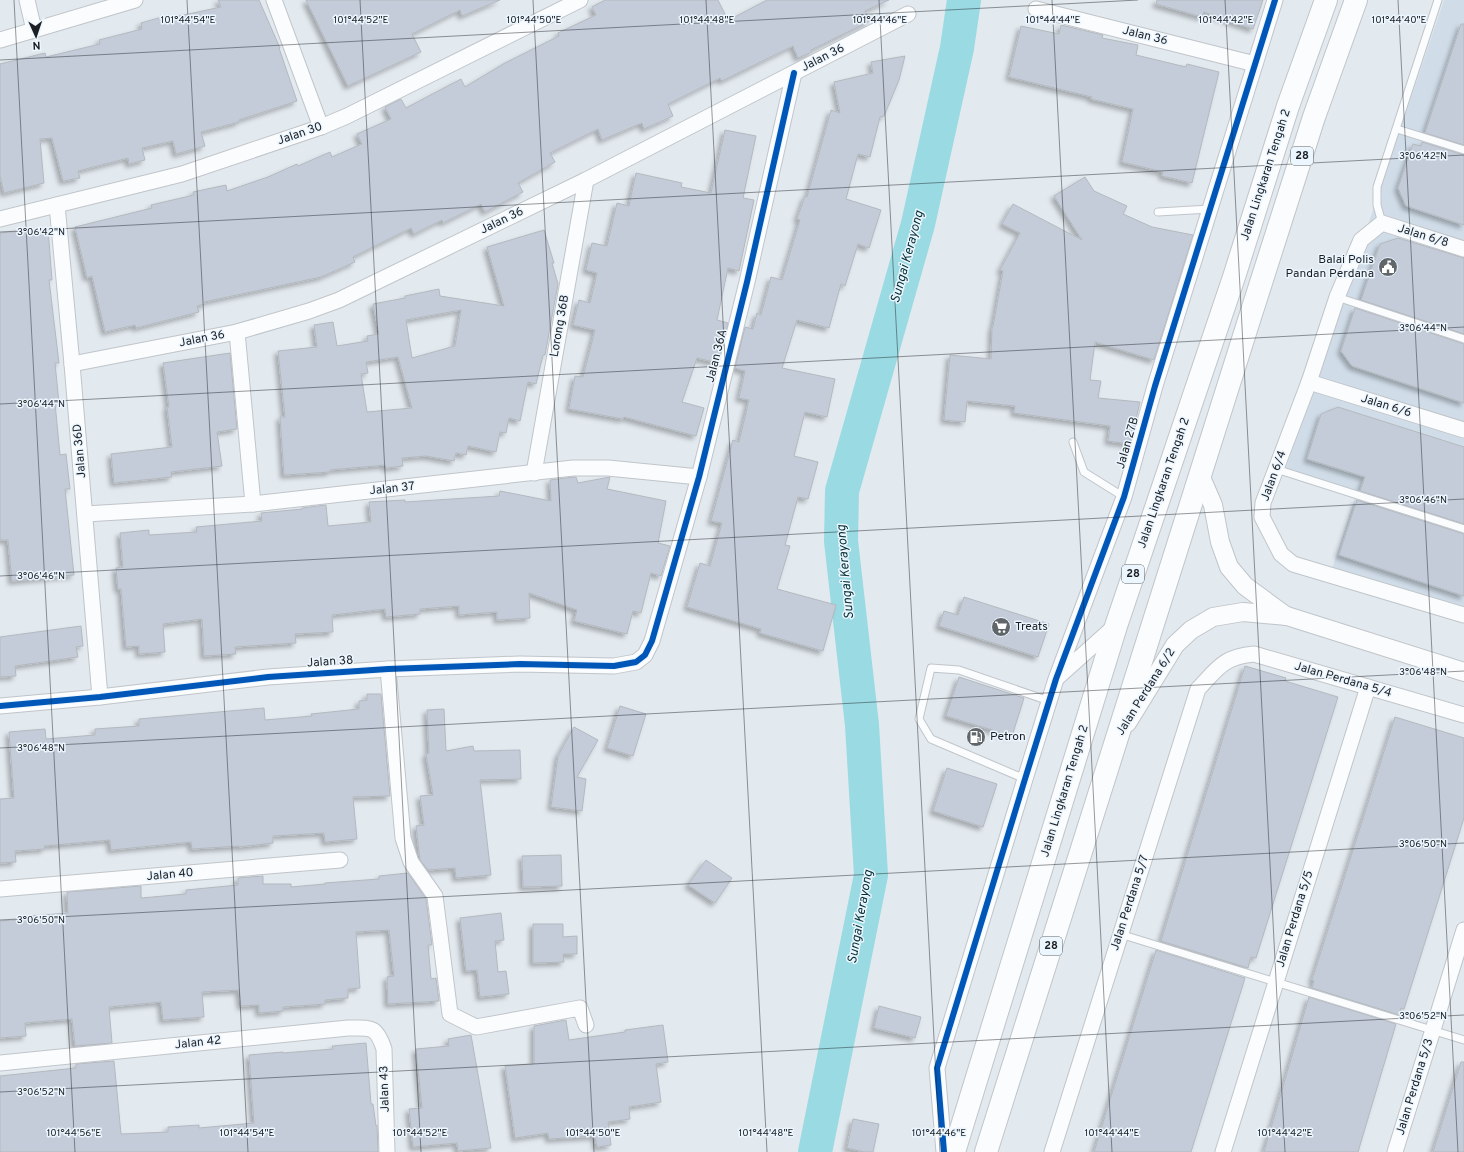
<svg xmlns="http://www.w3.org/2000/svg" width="1464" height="1152" font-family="Overpass,sans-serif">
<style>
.built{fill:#d0dde9}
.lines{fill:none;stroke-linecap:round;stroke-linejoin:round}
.river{stroke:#9adae2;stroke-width:34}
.building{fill:#c4ccda;stroke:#b4b9be;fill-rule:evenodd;filter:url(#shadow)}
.service-casing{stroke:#c0c5ca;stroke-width:9}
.minor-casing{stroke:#c0c5ca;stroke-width:17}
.tertiary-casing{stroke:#c0c5ca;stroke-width:20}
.trunk-casing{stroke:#c0c5ca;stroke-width:24}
.service{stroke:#fbfcfd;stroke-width:7}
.minor{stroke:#fbfcfd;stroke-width:15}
.tertiary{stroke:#fbfcfd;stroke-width:18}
.trunk{stroke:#fbfcfd;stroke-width:22}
.cycleway-casing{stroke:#ecf6ff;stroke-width:8}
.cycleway{stroke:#0057b8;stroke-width:6}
.ticks{fill:none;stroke:#1b1f23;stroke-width:1;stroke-opacity:0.45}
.labels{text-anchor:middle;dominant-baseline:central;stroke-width:3;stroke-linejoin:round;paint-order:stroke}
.shield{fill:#ecf6ff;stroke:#5a6065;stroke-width:1}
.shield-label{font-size:11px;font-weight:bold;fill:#1b1f23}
.street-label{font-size:12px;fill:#1b1f23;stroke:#ecf6ff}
.poi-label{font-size:12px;fill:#1b1f23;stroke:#ecf6ff;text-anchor:start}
.water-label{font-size:13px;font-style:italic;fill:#033035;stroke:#ecf6ff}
.ticks-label{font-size:10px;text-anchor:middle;fill:#1b1f23;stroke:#ecf6ff;stroke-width:3;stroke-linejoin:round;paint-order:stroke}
</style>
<defs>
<filter id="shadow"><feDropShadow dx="-3.5" dy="3.5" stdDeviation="2" flood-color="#0004"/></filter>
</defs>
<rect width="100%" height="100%" fill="#e2e9ef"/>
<polygon class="built" points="1444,0 1464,0 1464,610 1332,569 1357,491 1286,468"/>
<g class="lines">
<polyline class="river" points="815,1152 871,875 862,725 841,541 842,491 918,224 957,48 964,0"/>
</g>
<g class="building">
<polygon points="218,0 259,0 280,48 279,48 297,101 239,120 239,122 201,132 205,146 176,154 173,141 142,148 145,160 129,164 128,158 78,171 80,178 63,181 52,138 40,139 44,183 4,193 0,176 0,64 45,53 46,57 100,44 99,40 142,29 141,23 169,15 170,18 221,7"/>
<polygon points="306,0 500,0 462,16 460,10 412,34 421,52 348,86"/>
<polygon points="605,0 718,0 727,18 730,16 731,19 767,0 889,0 865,11 870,21 811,50 812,52 798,58 793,46 722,81 720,78 668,104 673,116 644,129 642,123 602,140 598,129 550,153 555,162 518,183 523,192 485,212 481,204 443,223 442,220 414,234 411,228 353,257 355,262 321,277 204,302 205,304 197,306 199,312 136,328 135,325 105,332 92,276 87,278 75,227 152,208 151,205 194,195 193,192 226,185 227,191 268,177 297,164 298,166 330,152 332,157 362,144 357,134 391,119 385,107 401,99 406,108 461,79 465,87 505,63 559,36 558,33 596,15 592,7"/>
<polygon points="1157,0 1263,0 1253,29 1204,12 1202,17 1156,4"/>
<polygon points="1461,24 1464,24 1464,145 1425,133"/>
<polygon points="1061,25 1103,35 1102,38 1138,45 1136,55 1186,67 1187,64 1219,72 1192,183 1162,176 1163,172 1122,162 1133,109 1091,99 1092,97 1009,77 1021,26 1059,34"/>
<polygon points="905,56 899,80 884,116 880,117 870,157 858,154 846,199 881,210 869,248 858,244 845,286 841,284 829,328 797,320 782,368 835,379 827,417 805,412 794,456 818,462 808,499 798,497 785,545 790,546 777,589 836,605 823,651 760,633 761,629 687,607 700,563 710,566 722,523 711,521 733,440 739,442 749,400 739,398 745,371 735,368 745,327 753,329 757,313 761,315 771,277 782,280 800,220 797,219 805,196 807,197 831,110 840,113 834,82 873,73 871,62"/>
<polygon points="725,130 756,136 743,198 754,200 739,271 728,268 717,320 728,323 718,363 697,358 682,402 704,408 696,436 624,417 623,419 569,409 575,376 583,377 595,330 573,325 579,300 590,303 597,273 586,270 592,243 607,246 617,203 629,206 636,173 682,183 681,187 711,193"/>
<polygon points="1422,142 1464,155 1464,225 1406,206 1398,188 1413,144 1421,146"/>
<polygon points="1085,177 1094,191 1127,206 1123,214 1152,227 1193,235 1154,360 1095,342 1090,380 1101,381 1098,398 1140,402 1130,444 1108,441 1110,426 1014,413 1015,406 967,401 965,422 944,420 950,355 991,359 992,327 993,327 1003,271 1000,270 1020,233 1002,224 1013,204 1082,240 1054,196"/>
<polygon points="48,229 52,280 49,280 59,363 55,363 59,403 55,403 60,455 66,454 70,489 65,489 74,575 12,581 8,540 0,540 0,233"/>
<path d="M544,230L554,263H552L558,284L545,355H543L536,384L528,382L520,421L509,418L506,433L500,432L496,452L468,446L466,455L456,453L454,461L426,456L402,458L403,466L386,468L385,465L330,470V472L284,475L280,417H285L278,351L317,347L314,325L333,322L337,346L368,341L367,336L379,334L373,304L405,298V296L439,289L440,296L504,306L487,247ZM461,310L455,346L412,358L406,320ZM398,357L412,408L367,412L361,374L368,373L366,362Z"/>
<polygon points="1398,238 1464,258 1464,334 1361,300 1380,244"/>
<polygon points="1355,308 1464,344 1464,403 1352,366 1341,351"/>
<polygon points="230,353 237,429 217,432 222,466 171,472 172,477 114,483 111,454 172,447 167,407 169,407 163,363"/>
<polygon points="1338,407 1464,447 1464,524 1360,491 1365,477 1307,459 1321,414"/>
<polygon points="574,477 576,477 578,483 610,477 607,489 666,501 658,543 670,546 661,576 651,573 641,613 633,611 627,634 574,621 577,610 529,593 530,618 497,620 497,612 459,615 459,606 420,609 420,614 386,617 385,609 332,615 333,632 295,634 296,643 235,647 236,654 204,656 202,619 163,624 165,652 139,654 139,646 126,647 121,589 118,589 116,568 123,567 120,533 149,530 149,535 197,532 196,527 262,521 261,513 302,509 302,508 326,505 328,526 371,522 369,502 405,500 405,502 499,496 500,491 551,501 550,480"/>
<polygon points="1357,500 1464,534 1464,596 1339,555"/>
<polygon points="964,597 1049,624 1038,657 939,626 944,611 958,615"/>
<polygon points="81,626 83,646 76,647 78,657 15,666 16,676 0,677 0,637"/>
<polygon points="1245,666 1286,678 1285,681 1338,697 1256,958 1251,957 1248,968 1161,941"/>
<polygon points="959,677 1024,698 1012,736 946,716"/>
<polygon points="367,694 381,694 390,796 353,797 357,839 325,842 324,833 273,836 273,843 239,847 239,846 192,849 191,842 111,850 110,840 44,846 45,849 15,851 16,862 0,863 0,799 14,798 9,732 45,729 46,739 95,735 95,729 139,726 139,719 264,708 265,720 312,716 311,714 359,709 359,701 367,700"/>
<polygon points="620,706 646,714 633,756 607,748"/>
<polygon points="444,709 446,751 473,746 474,751 520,750 521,779 480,780 491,875 456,878 455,868 428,870 420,860 416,826 424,825 420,796 433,795 426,754 429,753 427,710"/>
<polygon points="1395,717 1464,738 1464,818 1404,1009 1401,1008 1399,1015 1312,988 1314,981 1312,980"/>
<polygon points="574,727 598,740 577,777 586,779 582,811 551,807 558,756"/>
<polygon points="947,768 997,784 983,827 933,811"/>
<polygon points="561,855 562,886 523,887 522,856"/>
<polygon points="706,860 732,878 715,903 688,885"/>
<polygon points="408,873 426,899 432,945 428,945 431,979 436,978 439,1001 388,1004 387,977 394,976 389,930 356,932 360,988 348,989 348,998 325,1000 325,1004 283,1007 283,1011 259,1013 259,1005 241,1006 239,990 202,992 204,1017 163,1020 161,1002 109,1007 112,1043 75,1046 72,1019 25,1023 26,1036 0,1038 0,921 30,919 30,916 68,913 67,892 141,886 141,898 186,894 186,890 238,885 238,878 263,876 263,884 291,884 291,887 325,884 325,883 379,879 379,876"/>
<polygon points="501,913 504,940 495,941 498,972 506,971 509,994 480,997 477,970 466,971 460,918"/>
<polygon points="533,924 563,924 563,937 577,936 577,954 563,954 564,962 533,963"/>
<polygon points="1156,950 1245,978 1191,1152 1094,1152"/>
<polygon points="1309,997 1396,1024 1358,1152 1264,1152"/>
<polygon points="879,1006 921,1017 915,1038 874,1028"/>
<polygon points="566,1020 569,1040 625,1032 625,1030 663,1025 668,1062 656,1064 661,1102 629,1107 630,1119 608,1122 611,1145 597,1147 595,1136 549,1139 548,1133 515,1138 505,1066 534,1064 534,1026"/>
<polygon points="471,1035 491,1148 458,1151 457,1143 413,1147 409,1109 422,1108 416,1049 449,1046 448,1039"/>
<polygon points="366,1043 371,1104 373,1104 376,1126 377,1125 378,1152 0,1152 0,1076 76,1068 76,1064 114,1061 121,1134 168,1132 168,1127 199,1125 199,1128 254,1123 249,1055 283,1052 283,1053 333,1049 332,1046"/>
<polygon points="1461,1062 1464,1062 1464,1152 1433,1152"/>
<polygon points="853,1119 879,1124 873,1152 864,1152 847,1148"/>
</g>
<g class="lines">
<g class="service-casing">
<g id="service">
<polyline points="1397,129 1464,150"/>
<polyline points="1158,212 1210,209"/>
<polyline points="1382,223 1377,205 1377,187 1438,0"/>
<polyline points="1337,297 1464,339"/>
<polyline points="1073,442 1084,472 1124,497"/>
<polyline points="1276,469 1464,529"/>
<polyline points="1025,779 931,739 919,719 931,668 959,670 1049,701"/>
<polyline points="1120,934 1464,1040"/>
</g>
</g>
<g class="minor-casing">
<g id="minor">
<polyline points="27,0 34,30"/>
<polyline points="274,0 321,127"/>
<polyline points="1036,9 1255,64"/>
<polyline points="0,40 135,0"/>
<polyline points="57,205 72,364 100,697"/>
<polyline points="0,219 182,174 321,127 347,116 580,0"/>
<polyline points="1464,249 1382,223 1361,240 1337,297 1309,382 1263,503 1262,517 1281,554 1293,564 1464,615"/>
<polyline points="237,332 253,504"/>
<polyline points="72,364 237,332 309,311 339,300 586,180 908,14"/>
<polyline points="1309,382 1464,430"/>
<polyline points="534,473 586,180"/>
<polyline points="85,514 253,504 573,468 608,468 699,477"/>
<polyline points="388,669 403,838 411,862 435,896 450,1014 476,1027 580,1008 586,1025"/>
<polyline points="1058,677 1115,626"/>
<polyline points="0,706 100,697 268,677 388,669 520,664 614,666 636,662 645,655 652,641 699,477 747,282 794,73"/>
<polyline points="0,889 340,860"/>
<path d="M0,1063L348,1028C371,1028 376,1025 384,1049L387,1152"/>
<polyline points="944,1152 937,1068 1025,779 1056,679 1124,497 1155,386 1275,0"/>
<path d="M1052,1152L1198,689C1218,668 1223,657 1254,654L1464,715"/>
<polyline points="1223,1152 1368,687"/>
<polyline points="1395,1152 1464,930"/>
</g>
</g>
<g class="tertiary-casing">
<g id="tertiary">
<polyline points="1200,475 1213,505 1220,542 1229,567 1245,586 1286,616"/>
<polyline points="1127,723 1175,645 1191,630 1213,617 1243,612 1287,616 1464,672"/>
</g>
</g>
<g class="trunk-casing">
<g id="trunk">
<polyline points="954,1152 1116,626 1234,277 1288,106 1326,0"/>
<polyline points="986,1152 1251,314 1314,117 1356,0"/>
</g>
</g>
<use href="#service" class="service"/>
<use href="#minor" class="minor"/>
<use href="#tertiary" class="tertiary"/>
<use href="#trunk" class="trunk"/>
<g class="cycleway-casing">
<g id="cycleway">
<polyline points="0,706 100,697 268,677 388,669 520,664 614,666 636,662 645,655 652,641 699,477 747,282 794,73"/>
<polyline points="944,1152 937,1068 1025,779 1056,679 1124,497 1155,386 1275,0"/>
</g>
</g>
<use href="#cycleway" class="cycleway"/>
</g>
<path class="ticks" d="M14,0L75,1152M187,0L248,1152M360,0L421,1152M533,0L594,1152M706,0L767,1152M879,0L940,1152M1052,0L1112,1152M1225,0L1285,1152M1398,0L1458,1152M0,60L1138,0M0,232L1464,155M0,404L1464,327M0,576L1464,499M0,748L1464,671M0,920L1464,843M0,1092L1464,1015"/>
<defs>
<g id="civic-disc" transform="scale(1)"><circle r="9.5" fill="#61666a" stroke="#ecf6ff"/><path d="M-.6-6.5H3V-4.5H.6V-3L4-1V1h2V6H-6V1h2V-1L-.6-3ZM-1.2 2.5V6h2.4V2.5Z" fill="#fff"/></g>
<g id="supermarket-disc" transform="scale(1)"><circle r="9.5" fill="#61666a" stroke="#ecf6ff"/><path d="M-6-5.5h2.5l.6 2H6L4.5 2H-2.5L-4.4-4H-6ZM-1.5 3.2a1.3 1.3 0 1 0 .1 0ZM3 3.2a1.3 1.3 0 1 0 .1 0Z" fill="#fff"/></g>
<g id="fuel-disc" transform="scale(1)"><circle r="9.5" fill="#61666a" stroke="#ecf6ff"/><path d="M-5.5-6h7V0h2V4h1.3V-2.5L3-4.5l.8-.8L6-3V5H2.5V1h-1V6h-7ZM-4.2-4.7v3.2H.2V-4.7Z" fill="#fff"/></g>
</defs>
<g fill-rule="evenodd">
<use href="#civic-disc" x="1388" y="267"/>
<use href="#supermarket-disc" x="1001" y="627"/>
<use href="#fuel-disc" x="976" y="737"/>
</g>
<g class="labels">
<g class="shield">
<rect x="1291" y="147" width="22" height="18" rx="3"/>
<rect x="1122" y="565" width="22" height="18" rx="3"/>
<rect x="1040" y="937" width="22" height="18" rx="3"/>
</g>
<g class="shield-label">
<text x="1302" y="156">28</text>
<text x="1133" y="574">28</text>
<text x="1051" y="946">28</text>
</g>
<g class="street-label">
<text transform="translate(1145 36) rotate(14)">Jalan 36</text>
<text transform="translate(823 58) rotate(-27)">Jalan 36</text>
<text transform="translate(300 134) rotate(-19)">Jalan 30</text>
<text transform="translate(1266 175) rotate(-72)">Jalan Lingkaran Tengah 2</text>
<text transform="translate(502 221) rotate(-26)">Jalan 36</text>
<text transform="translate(1423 236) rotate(17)">Jalan 6/8</text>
<text transform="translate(560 326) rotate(-80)">Lorong 36B</text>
<text transform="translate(202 339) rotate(-11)">Jalan 36</text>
<text transform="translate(717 356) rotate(-76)">Jalan 36A</text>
<text transform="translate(1386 406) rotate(17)">Jalan 6/6</text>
<text transform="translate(1128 443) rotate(-74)">Jalan 27B</text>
<text transform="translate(80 451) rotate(-95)">Jalan 36D</text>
<text transform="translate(1274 476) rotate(-70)">Jalan 6/4</text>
<text transform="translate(1164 483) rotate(-71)">Jalan Lingkaran Tengah 2</text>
<text transform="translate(392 489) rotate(-6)">Jalan 37</text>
<text transform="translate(330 662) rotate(-4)">Jalan 38</text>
<text transform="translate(1343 680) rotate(16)">Jalan Perdana 5/4</text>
<text transform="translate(1146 692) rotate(-58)">Jalan Perdana 6/2</text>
<text transform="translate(1065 791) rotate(-73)">Jalan Lingkaran Tengah 2</text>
<text transform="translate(170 875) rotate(-5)">Jalan 40</text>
<text transform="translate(1130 903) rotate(-72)">Jalan Perdana 5/7</text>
<text transform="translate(1295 919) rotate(-73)">Jalan Perdana 5/5</text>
<text transform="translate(198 1043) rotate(-6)">Jalan 42</text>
<text transform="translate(1415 1087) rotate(-73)">Jalan Perdana 5/3</text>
<text transform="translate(385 1089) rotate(-92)">Jalan 43</text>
</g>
<g class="poi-label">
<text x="1374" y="260" text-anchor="end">Balai Polis<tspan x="1374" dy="14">Pandan Perdana</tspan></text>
<text x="1015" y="627">Treats</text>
<text x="990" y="737">Petron</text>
</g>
<g class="water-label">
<text transform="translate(908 257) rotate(-75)">Sungai Kerayong</text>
<text transform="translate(846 572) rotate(-95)">Sungai Kerayong</text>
<text transform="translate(861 917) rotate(-80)">Sungai Kerayong</text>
</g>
</g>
<g class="ticks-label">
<text x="188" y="23">101°44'54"E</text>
<text x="361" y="23">101°44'52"E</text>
<text x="534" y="23">101°44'50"E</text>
<text x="707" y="23">101°44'48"E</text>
<text x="880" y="23">101°44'46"E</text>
<text x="1053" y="23">101°44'44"E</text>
<text x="1226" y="23">101°44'42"E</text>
<text x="1399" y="23">101°44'40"E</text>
<text x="1423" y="159">3°06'42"N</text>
<text x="41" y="235">3°06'42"N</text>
<text x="1423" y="331">3°06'44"N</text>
<text x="41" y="407">3°06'44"N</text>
<text x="1423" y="503">3°06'46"N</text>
<text x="41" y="579">3°06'46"N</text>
<text x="1423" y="675">3°06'48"N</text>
<text x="41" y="751">3°06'48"N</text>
<text x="1423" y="847">3°06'50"N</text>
<text x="41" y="923">3°06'50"N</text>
<text x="1423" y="1019">3°06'52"N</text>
<text x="41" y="1095">3°06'52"N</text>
<text x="74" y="1136">101°44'56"E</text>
<text x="247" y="1136">101°44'54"E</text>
<text x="420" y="1136">101°44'52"E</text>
<text x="593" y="1136">101°44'50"E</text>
<text x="766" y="1136">101°44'48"E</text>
<text x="939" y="1136">101°44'46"E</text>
<text x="1112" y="1136">101°44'44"E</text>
<text x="1285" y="1136">101°44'42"E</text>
</g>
<g transform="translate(36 36) rotate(177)" stroke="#ecf6ff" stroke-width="3" paint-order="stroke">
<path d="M0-3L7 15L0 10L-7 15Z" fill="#1b1f23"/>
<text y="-6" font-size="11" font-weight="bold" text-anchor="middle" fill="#1b1f23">N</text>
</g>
</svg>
